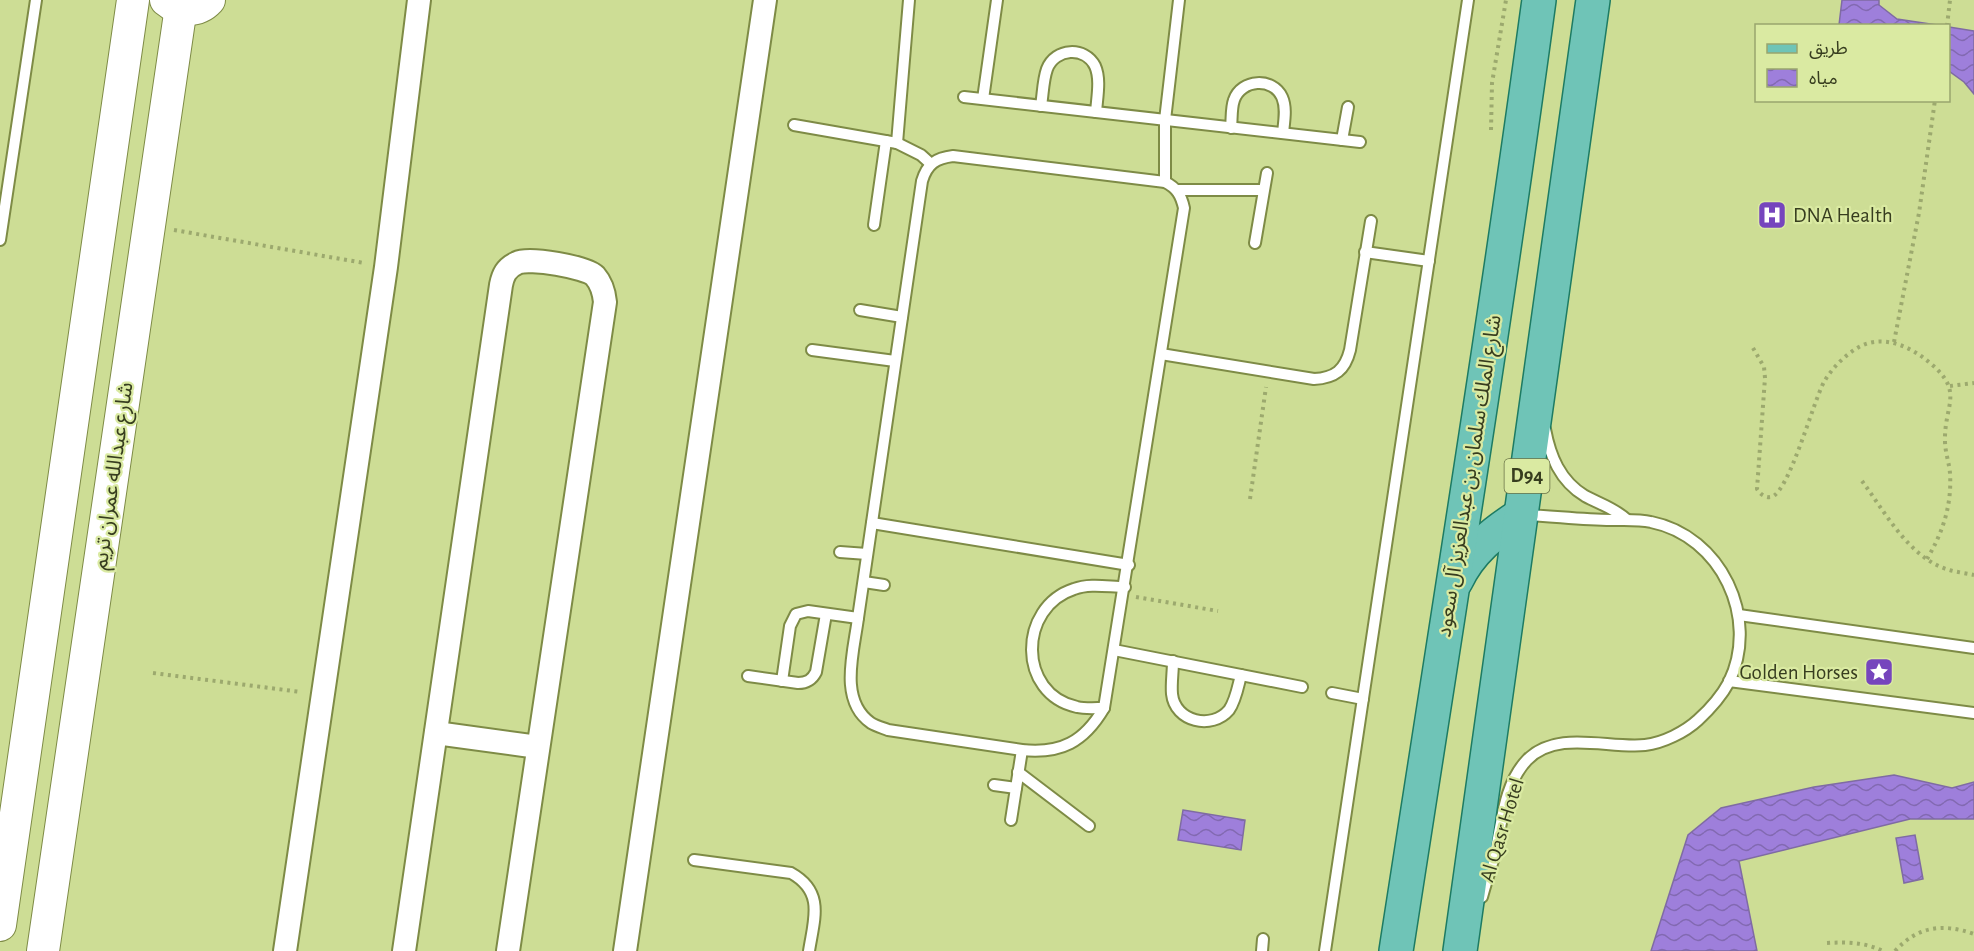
<svg xmlns="http://www.w3.org/2000/svg" width="1974" height="951" font-family="'Alegreya Sans','Noto Sans Arabic',sans-serif">
<style>
.water{fill:url(#water-waves);stroke:#7f6ba3;stroke-width:1.5}
.lines{fill:none;stroke-linecap:round;stroke-linejoin:round}
.lane-casing{stroke:#7e8b46;stroke-width:14}
.street-casing{stroke:#7e8b46;stroke-width:26}
.secondary-casing{stroke:#7e8b46;stroke-width:34}
.primary-casing{stroke:#1d7b63;stroke-width:36}
.path{stroke:#9ca96e;stroke-width:4;stroke-dasharray:3 4.5;stroke-linecap:butt}
.lane{stroke:#fff;stroke-width:10}
.street{stroke:#fff;stroke-width:22}
.secondary{stroke:#fff;stroke-width:32}
.primary{stroke:#6fc4b7;stroke-width:33}
.labels{text-anchor:middle;dominant-baseline:central;stroke-width:4.5;stroke-linejoin:round;paint-order:stroke}
.shield{fill:#daeaa2;stroke:#687146;stroke-width:1.5}
.shield-label{font-size:20px;font-weight:bold;fill:#373d1f}
.poi-label{font-size:21px;fill:#373d1f;stroke:#daeaa2;text-anchor:start}
.street-label{font-size:21px;fill:#373d1f;stroke:#daeaa2}
</style>
<defs>
<pattern id="water-waves" width="16" height="10" patternUnits="userSpaceOnUse" patternTransform="scale(1.5)"><rect width="16" height="10" fill="#9e7fdb"/><path d="M0 5q4-4 8 0t8 0" fill="none" stroke="#8269b1"/></pattern>
</defs>
<rect width="100%" height="100%" fill="#cddd95"/>
<g class="water">
<polygon points="1842,0 1879,0 1879,5 1897,19 1937,25 1839,25"/>
<polygon points="1949,27 1974,31 1974,94 1964,82 1949,71"/>
<polygon points="1894,775 1952,788 1974,782 1974,819 1910,819 1739,861 1757,951 1651,951 1688,835 1721,808 1814,787"/>
<polygon points="1183,810 1245,820 1241,850 1178,840"/>
<polygon points="1915,835 1923,879 1904,883 1896,838"/>
</g>
<g class="lines">
<g class="lane-casing">
<g id="lane">
<polyline points="964,97 1360,142"/>
<polyline points="983,99 997,0"/>
<path d="M1041,106C1043,94 1043,80 1047,69C1055,48 1085,46 1095,66C1101,79 1097,98 1096,112"/>
<polyline points="794,125 897,143 921,155 931,164"/>
<path d="M1231,128C1232,119 1231,108 1234,100C1241,79 1273,77 1282,97C1287,108 1284,122 1283,133"/>
<polyline points="1342,140 1348,107"/>
<polyline points="897,143 909,0"/>
<path d="M953,156L1165,182C1177,188 1181,195 1184,208L1104,708C1084,742 1061,754 1022,750L888,730C883,728 876,726 871,723C838,700 854,651 858,618L922,181C927,164 936,158 953,156Z"/>
<polyline points="1165,182 1165,120 1179,0"/>
<polyline points="1178,190 1263,190"/>
<polyline points="874,225 886,141"/>
<polyline points="0,240 36,0"/>
<polyline points="1255,243 1267,173"/>
<polyline points="1365,252 1429,261"/>
<polyline points="860,310 902,317"/>
<polyline points="812,350 895,361"/>
<path d="M1161,354L1314,379C1335,378 1345,370 1350,350L1371,221"/>
<path d="M1545,429C1550,456 1560,481 1585,496C1600,504 1614,508 1626,519"/>
<polyline points="872,523 1129,565"/>
<polyline points="840,552 867,554"/>
<polyline points="864,582 884,585"/>
<polyline points="1739,615 1974,648"/>
<polyline points="1114,650 1302,687"/>
<path d="M1173,661C1173,672 1171,684 1172,694C1175,722 1212,730 1229,710C1236,700 1238,686 1241,675"/>
<path d="M748,676L798,683C807,683 812,680 816,672L826,614"/>
<polyline points="782,681 790,626 796,614 808,611 858,618"/>
<polyline points="1729,681 1974,713"/>
<polyline points="1332,693 1363,699"/>
<path d="M1104,708C1096,708 1085,709 1077,707C1017,694 1018,607 1074,589C1090,583 1109,587 1125,587"/>
<polyline points="1018,772 1089,826"/>
<polyline points="994,785 1016,788"/>
<polyline points="1011,820 1022,750"/>
<path d="M694,860L791,873C825,892 814,919 809,951"/>
<path d="M1482,897C1486,882 1491,868 1495,853C1502,823 1504,784 1527,760C1557,729 1608,749 1645,745C1663,743 1685,732 1698,720C1710,709 1721,697 1729,682C1760,618 1721,536 1651,522C1638,519 1624,520 1611,520C1582,520 1553,516 1525,515"/>
<polyline points="1262,951 1263,939"/>
<polyline points="1325,951 1468,0"/>
</g>
</g>
<g class="street-casing">
<g id="street">
<polyline points="436,733 538,747"/>
<polyline points="285,951 386,267 419,0"/>
<path d="M404,951L501,285C503,275 506,268 517,263C529,257 586,267 595,276C602,284 604,292 605,302L508,951"/>
<polyline points="625,951 765,0"/>
</g>
</g>
<g class="secondary-casing">
<g id="secondary">
<path d="M166,0C179,11 197,13 209,0"/>
<polyline points="0,925 133,0"/>
<polyline points="43,951 182,0"/>
</g>
</g>
<g class="primary-casing">
<g id="primary">
<path d="M1456,581C1470,551 1494,532 1521,515"/>
<path d="M1396,951C1445,634 1496,318 1539,0"/>
<polyline points="1460,951 1593,0"/>
</g>
</g>
<g class="path">
<polyline points="1947,26 1950,0"/>
<polyline points="1491,130 1492,83 1506,0"/>
<polyline points="174,230 364,263"/>
<polyline points="1894,342 1919,213 1935,100"/>
<path d="M1753,348L1764,367L1765,378L1757,489C1760,494 1765,498 1771,497C1789,493 1813,402 1824,382C1832,368 1845,355 1859,347C1883,334 1910,346 1930,363C1965,392 1944,405 1945,441C1945,452 1949,462 1950,473C1952,505 1943,532 1927,559"/>
<polyline points="1950,386 1974,383"/>
<path d="M1862,481C1885,512 1908,556 1946,569C1955,572 1965,573 1974,575"/>
<polyline points="1250,499 1266,387"/>
<polyline points="1136,597 1218,611"/>
<polyline points="153,673 301,692"/>
<path d="M1827,943C1847,942 1864,942 1883,951"/>
<path d="M1895,951C1918,926 1943,923 1974,934"/>
</g>
<use href="#lane" class="lane"/>
<use href="#street" class="street"/>
<use href="#secondary" class="secondary"/>
<use href="#primary" class="primary"/>
</g>
<defs>
<g id="hospital-square" transform="scale(1.5)"><rect x="-9" y="-9" width="18" height="18" rx="4" fill="#7645bd" stroke="#daeaa2"/><path d="M-5-5h3v3.5h4V-5h3V5h-3V1.5h-4V5h-3Z" fill="#fff"/></g>
<g id="sight-square" transform="scale(1.5)"><rect x="-9" y="-9" width="18" height="18" rx="4" fill="#7645bd" stroke="#daeaa2"/><path d="M0-6L1.8-2.2L6-1.7L2.9 1.2L3.7 5.4L0 3.3L-3.7 5.4L-2.9 1.2L-6-1.7L-1.8-2.2Z" fill="#fff"/></g>
</defs>
<g fill-rule="evenodd">
<use href="#hospital-square" x="1772" y="215"/>
<use href="#sight-square" x="1879" y="672"/>
</g>
<g class="labels">
<rect class="shield" x="1504.5" y="459" width="45" height="34" rx="4.5"/>
<g class="shield-label">
<text x="1527" y="476">D94</text>
</g>
<g class="poi-label">
<text x="1793" y="215">DNA Health</text>
<text x="1858" y="672" text-anchor="end">Golden Horses</text>
</g>
<g class="street-label">
<text transform="translate(113 476) rotate(-82)">شارع عبدالله عمران تريم</text>
<text transform="translate(1469 476) rotate(-81)">شارع الملك سلمان بن عبدالعزيز آل سعود</text>
<text transform="translate(1502 830) rotate(-73)">Al Qasr Hotel</text>
</g>
</g>
<rect x="1755" y="24" width="195" height="78" fill="#daeaa2" stroke="#99a56e" stroke-width="1.5"/>
<rect x="1767" y="44" width="30" height="9" fill="#6fc4b7" stroke="#99a56e" stroke-width="1.5"/>
<text x="1809" y="54" font-size="18" fill="#373d1f">طريق</text>
<rect x="1767" y="69" width="30" height="18" fill="url(#water-waves)" stroke="#99a56e" stroke-width="1.5"/>
<text x="1809" y="84" font-size="18" fill="#373d1f">مياه</text>
</svg>
